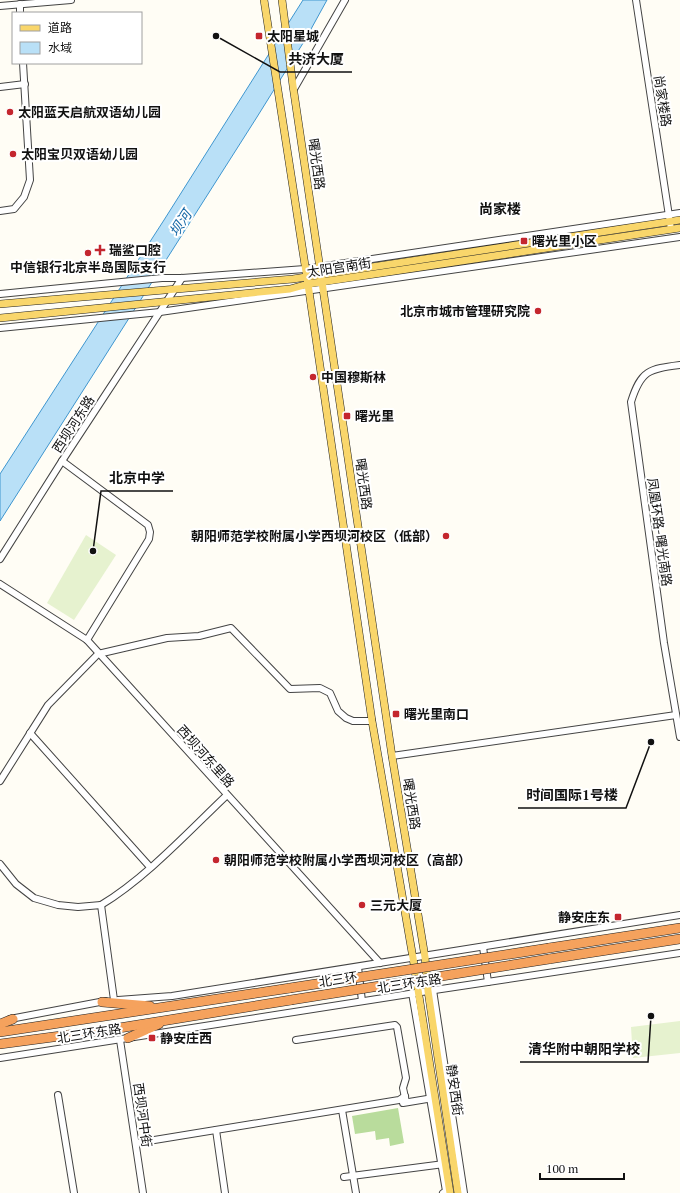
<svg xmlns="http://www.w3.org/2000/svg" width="680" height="1193" font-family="'PT Serif','Noto Sans SC',serif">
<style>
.forest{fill:#b9dc9c}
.pitch{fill:#e6f2cf}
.water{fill:#b9e0f7;stroke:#3f96cf}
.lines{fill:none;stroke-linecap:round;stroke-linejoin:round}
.minor-casing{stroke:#444;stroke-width:8}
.major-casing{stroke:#222;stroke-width:8}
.highway-casing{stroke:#222;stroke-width:10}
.minor{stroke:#fff;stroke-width:6}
.major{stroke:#f9d66b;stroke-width:7}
.highway{stroke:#f5a25d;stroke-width:9}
.highway-bridge-casing{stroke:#222;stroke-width:10;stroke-linecap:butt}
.highway-bridge{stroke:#f5a25d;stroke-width:9}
.poi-dot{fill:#c4262e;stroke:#fff;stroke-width:1.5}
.labels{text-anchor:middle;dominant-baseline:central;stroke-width:4;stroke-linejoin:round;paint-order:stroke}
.poi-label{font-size:13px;font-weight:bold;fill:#111;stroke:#fff;text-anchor:start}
.street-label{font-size:13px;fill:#111;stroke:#fff}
.neighbourhood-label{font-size:14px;font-weight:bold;fill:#111;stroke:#fff}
.water-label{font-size:14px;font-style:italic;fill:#1768a6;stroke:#fff}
.leader{fill:none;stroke:#111;stroke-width:1.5}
.callout-dot{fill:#111;stroke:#fff;stroke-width:1.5}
.callout-label{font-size:14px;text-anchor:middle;font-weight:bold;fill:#111;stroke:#fff;stroke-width:4;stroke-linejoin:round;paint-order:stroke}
</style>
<rect width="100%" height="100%" fill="#fffdf5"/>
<polygon class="forest" points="398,1108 404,1143 390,1146 389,1138 376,1140 375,1131 355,1134 352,1116"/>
<g class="pitch">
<polygon points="86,535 116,555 74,620 47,603"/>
<polygon points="680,1021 680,1053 633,1058 631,1027"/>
</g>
<polygon class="water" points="303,0 327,0 305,40 257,117 0,521 0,474 164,220"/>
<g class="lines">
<g class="minor-casing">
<g id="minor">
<polyline points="636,0 671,229"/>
<polyline points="20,4 20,13"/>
<polyline points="0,6 71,0"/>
<polyline points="0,87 25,84"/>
<polyline points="294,89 345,0"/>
<polyline points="0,211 14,209 24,197 30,180 23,63"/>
<polyline points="0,294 162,278 182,278 305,269 680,213"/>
<polyline points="0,328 160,312 680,237"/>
<path d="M680,365C649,369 641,370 631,402L664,643L680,737"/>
<polyline points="62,461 148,525 150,532 149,539 87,640"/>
<polyline points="0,559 62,461 182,278"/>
<polyline points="0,584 87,640 380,963"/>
<polyline points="30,733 150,867"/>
<polyline points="392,756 676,715"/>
<polyline points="0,781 48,705 98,654 167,638 199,636 231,628 290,689 320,688 330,693 338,711 346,718 353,721 372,721"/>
<polyline points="0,864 16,884 34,898 58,905 78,907 101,905 114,1000"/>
<path d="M101,905C146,878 189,831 227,795"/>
<polyline points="483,947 488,982"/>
<polyline points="358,967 362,1001"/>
<polyline points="433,990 464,1193"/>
<polyline points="412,993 446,1191 443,1193"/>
<polyline points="118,1000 172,996 680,915"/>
<polyline points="10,1019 105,1001"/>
<polyline points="120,1040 143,1193"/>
<polyline points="296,1040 395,1025 397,1027 406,1078 403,1088 406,1102"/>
<polyline points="0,1058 428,991 680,953"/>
<polyline points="58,1095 74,1193"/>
<polyline points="403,1103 433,1098"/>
<polyline points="342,1110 356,1193"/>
<polyline points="216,1130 225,1193"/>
<polyline points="136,1143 399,1100 405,1096"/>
<polyline points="344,1177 444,1164"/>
</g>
</g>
<g class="major-casing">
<g id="major">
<polyline points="264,0 309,291 372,721 413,958 450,1193"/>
<polyline points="282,0 293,86 392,756 425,957 428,991 458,1193"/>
<polyline points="0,304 293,279 680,220"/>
<polyline points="0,318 290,289 308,284 680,228"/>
</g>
</g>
<g class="highway-casing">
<g id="highway">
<polyline points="549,948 680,928"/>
<polyline points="549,959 680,939"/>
<polyline points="102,1002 150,1006"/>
<polyline points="0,1024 13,1019"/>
<polyline points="0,1032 290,988"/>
<polyline points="128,1038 159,1024"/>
<polyline points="0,1044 113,1029 291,1000"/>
</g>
</g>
<use href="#minor" class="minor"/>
<use href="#major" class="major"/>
<use href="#highway" class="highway"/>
<g class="highway-bridge-casing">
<g id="highway-bridge">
<polyline points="290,988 549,948"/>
<polyline points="291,1000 549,959"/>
</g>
</g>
<use href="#highway-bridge" class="highway-bridge"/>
</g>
<g class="poi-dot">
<rect x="255" y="32" width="8" height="8" rx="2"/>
<circle cx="10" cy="112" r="4"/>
<circle cx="13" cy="154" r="4"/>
<rect x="520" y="237" width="8" height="8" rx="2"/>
<path d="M98 244h4v4h4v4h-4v4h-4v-4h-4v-4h4z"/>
<circle cx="88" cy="253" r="4"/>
<circle cx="538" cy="311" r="4"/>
<circle cx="313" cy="377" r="4"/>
<rect x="343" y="412" width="8" height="8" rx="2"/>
<circle cx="446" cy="536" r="4"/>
<rect x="392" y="710" width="8" height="8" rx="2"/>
<circle cx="216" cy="860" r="4"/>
<circle cx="362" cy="905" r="4"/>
<rect x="614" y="913" width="8" height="8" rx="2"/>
<rect x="148" y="1034" width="8" height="8" rx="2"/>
</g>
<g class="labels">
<g class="poi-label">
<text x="267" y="36">太阳星城</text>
<text x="18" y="112">太阳蓝天启航双语幼儿园</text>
<text x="21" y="154">太阳宝贝双语幼儿园</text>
<text x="532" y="241">曙光里小区</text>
<text x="109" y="250">瑞鲨口腔</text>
<text x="88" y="267" text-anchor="middle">中信银行北京半岛国际支行</text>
<text x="530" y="311" text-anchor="end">北京市城市管理研究院</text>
<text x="321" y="377">中国穆斯林</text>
<text x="355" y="416">曙光里</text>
<text x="438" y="536" text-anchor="end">朝阳师范学校附属小学西坝河校区（低部）</text>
<text x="404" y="714">曙光里南口</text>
<text x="224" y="860">朝阳师范学校附属小学西坝河校区（高部）</text>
<text x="370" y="905">三元大厦</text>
<text x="610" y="917" text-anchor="end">静安庄东</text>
<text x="160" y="1038">静安庄西</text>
</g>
<g class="street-label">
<text transform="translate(663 101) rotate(81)">尚家楼路</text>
<text transform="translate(317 164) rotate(82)">曙光西路</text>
<text transform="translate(339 267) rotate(-9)">太阳宫南街</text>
<text transform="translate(73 424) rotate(-57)">西坝河东路</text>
<text transform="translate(364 484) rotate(82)">曙光西路</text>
<text transform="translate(660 532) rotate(82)">凤凰环路-曙光南路</text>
<text transform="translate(206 756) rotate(48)">西坝河东里路</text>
<text transform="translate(412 804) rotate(81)">曙光西路</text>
<text transform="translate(338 979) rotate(-9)">北三环</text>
<text transform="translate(409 983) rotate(-9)">北三环东路</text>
<text transform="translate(89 1033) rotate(-9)">北三环东路</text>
<text transform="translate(455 1090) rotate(82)">静安西街</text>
<text transform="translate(143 1115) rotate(82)">西坝河中街</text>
</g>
<g class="neighbourhood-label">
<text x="500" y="208">尚家楼</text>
</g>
<g class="water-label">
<text transform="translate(180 223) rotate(-57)">坝河</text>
</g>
</g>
<path class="leader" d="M216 36L280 72H352M93 551L101 491H173M651 742L626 808H518M651 1016L648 1062H520"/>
<g class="callout-dot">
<circle cx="216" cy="36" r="4"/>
<circle cx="93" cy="551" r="4"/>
<circle cx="651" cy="742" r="4"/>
<circle cx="651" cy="1016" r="4"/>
</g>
<g class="callout-label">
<text x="316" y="64">共济大厦</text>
<text x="137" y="483">北京中学</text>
<text x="572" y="800">时间国际1号楼</text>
<text x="584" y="1054">清华附中朝阳学校</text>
</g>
<rect x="12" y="12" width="130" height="52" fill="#ffffff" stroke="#a0a0a0"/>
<rect x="20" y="25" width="20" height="6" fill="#f9d66b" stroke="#a0a0a0"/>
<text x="48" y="32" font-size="12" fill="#111111">道路</text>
<rect x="20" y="42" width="20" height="12" fill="#b9e0f7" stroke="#a0a0a0"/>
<text x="48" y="52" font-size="12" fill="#111111">水域</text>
<path d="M540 1173v6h84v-6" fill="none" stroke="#111111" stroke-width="2"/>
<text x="546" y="1173" font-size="12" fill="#111111" stroke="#ffffff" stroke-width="3" paint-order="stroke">100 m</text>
</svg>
